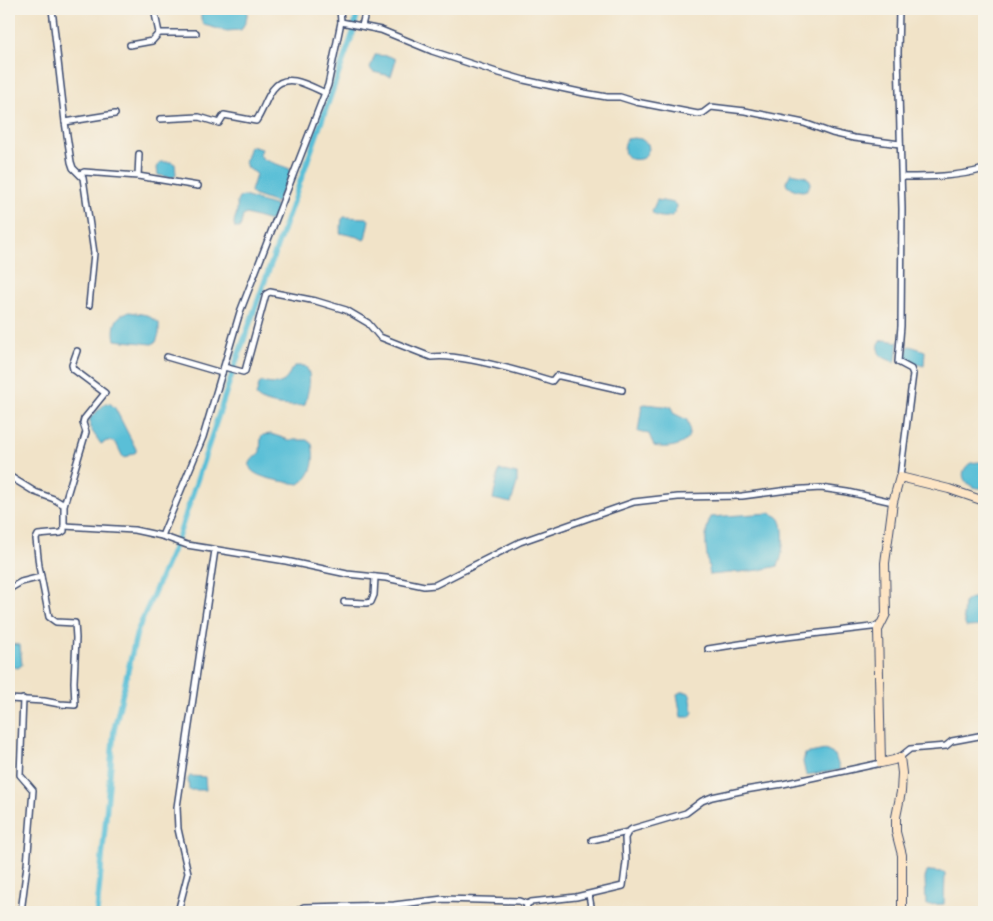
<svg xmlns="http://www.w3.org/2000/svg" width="993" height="921" font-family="Mali,sans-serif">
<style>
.water{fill:#5abfd7;stroke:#3a779a}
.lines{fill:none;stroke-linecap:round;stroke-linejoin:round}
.canal{stroke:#5abfd7;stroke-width:5.5}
.street-casing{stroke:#3b4a6e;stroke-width:8}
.secondary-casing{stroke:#3b4a6e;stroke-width:10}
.street{stroke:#fff;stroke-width:5}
.secondary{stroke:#fde5c5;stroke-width:8}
</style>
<rect width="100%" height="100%" fill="#f7f3e8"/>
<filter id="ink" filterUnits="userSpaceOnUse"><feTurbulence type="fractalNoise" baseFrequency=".02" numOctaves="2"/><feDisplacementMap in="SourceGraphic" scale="10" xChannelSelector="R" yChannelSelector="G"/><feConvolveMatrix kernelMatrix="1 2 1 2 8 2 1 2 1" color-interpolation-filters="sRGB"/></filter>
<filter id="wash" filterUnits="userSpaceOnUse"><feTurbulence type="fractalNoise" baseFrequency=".0096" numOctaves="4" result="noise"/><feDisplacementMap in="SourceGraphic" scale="20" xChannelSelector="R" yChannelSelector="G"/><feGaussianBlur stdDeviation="1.12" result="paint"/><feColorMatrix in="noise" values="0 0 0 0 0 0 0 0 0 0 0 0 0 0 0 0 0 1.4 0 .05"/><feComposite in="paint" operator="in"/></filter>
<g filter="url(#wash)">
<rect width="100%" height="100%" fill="#f1e3c8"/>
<g class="water">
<polygon points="201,9 248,9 246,21 241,30 226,31 204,25 201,19"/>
<polygon points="375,55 389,56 395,59 395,63 391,76 373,72 370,68"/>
<path d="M634,138L641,139L648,144L649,149L644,158C629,163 619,155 627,139Z"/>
<polygon points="250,146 262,149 260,155 263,159 290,169 290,174 276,203 253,195 251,191 256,175 256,173 247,168 245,162"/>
<polygon points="160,162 171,162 175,164 176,175 173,178 158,175 157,168"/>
<path d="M791,173L805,176L810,180C811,196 797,191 787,186L786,182Z"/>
<path d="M244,196L276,206C278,211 274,217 270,221L246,214L243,216L240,228H235C232,220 237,217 237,210C238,203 235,203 240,197Z"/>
<path d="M657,200L674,203L676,205L675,213C670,219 659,218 653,214L652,211Z"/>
<polygon points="344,217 367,218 369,220 365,239 364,240 358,237 340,233 342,219"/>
<path d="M130,312L147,315L159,323V334L156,342L152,344L115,340C112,327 116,313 130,312Z"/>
<path d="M885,340L898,342L896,360L894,362C882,357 875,355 880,341Z"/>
<polygon points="910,346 925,351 924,366 908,362 905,359 908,347"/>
<path d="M295,366H305C314,375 307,394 305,405C293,407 265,406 256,396L259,384L262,382C269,384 280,386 286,379C290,375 289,370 295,366Z"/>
<path d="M106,403L111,404L115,408L136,449V452L124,458C118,451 119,440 107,441L101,444L92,431L90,424V418Z"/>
<path d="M645,404L672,407L673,413L687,420C698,444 672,450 654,446L649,434L638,432L642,405Z"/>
<path d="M271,434L289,440H307L312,444C315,459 314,475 299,484C289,482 241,478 251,461C253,458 257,455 260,452L261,437L263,435Z"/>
<path d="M984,462V488C969,490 955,476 969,464C972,462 980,462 984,462Z"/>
<polygon points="499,470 517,474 517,483 511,503 493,499"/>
<path d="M770,513C774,515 778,516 780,519C786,529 783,557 778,566L760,570L710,575C707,557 702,535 711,517Z"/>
<polygon points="984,595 984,626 966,627 963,617 964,603 969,599"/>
<polygon points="9,644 20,645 22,665 18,668 9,666"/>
<polygon points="681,692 687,692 690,694 693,712 690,717 681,717 677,694"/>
<polygon points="825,750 835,755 840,770 806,775 803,762 805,754"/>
<polygon points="190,776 205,777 206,790 189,790 188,779"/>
<polygon points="930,871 944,872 945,873 944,904 926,905 925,878 927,872"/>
</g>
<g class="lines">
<polyline class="canal" points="97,912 114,730 137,632 179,535 236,362 353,33 358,9"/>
</g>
</g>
<g filter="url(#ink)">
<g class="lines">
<g class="street-casing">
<g id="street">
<polyline points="52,9 65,122 71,162 73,168 83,178 94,253 89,305"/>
<polyline points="899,9 898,53 902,209 901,326 898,362 911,369 913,374 900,477"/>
<polyline points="341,22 381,30 432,51 496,72 524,80 584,93 607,97 620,97 636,102 698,114 703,113 711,107 745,111 804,123 832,133 854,138 900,144"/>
<polyline points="362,26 366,9"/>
<polyline points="159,33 196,33"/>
<polyline points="130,45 152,41 159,33 154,9"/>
<path d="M160,119L199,117L219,123L224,115L256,121C263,111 266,98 273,89C286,71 310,86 325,93"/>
<polyline points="65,122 115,114"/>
<polyline points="80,174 84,172 138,176 139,154"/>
<polyline points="138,176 198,186"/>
<path d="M902,177C929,177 958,177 984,169"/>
<polyline points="167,357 222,373"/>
<path d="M224,367L243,372L245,371L266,294L270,292L316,301L346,310L368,323L380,337L431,357C459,353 523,372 552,381L556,376H560L622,390"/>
<polyline points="9,476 35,492 54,499 64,505 64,531 61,533 38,535 36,539 39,566 49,617 56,622 75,623 76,638 74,682 75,705 60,704 44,701 9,699"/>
<polyline points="64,505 86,432 83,423 84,419 105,393 73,369 72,365 77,351"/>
<polyline points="64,526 134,530 162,536 203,437 240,312 328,85 341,22 340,9"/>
<polyline points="162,536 187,545 286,561 347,574 386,578 424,586 435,585 520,542 634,502 678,497 742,496 788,490 821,488 848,492 893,502"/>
<polyline points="9,589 21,582 41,577"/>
<polyline points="344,602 366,603 371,602 374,595 375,577"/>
<polyline points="708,649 778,638 880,626"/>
<polyline points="900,757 910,749 946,746 952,741 984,735"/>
<polyline points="592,840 628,832"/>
<polyline points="589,895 592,912"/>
<polyline points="21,912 27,865 33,790 20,775 23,699"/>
<polyline points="178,912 188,873 178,829 177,807 215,550"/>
<polyline points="299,912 299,910 304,907 394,905 443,899 519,901 527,904"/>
<polyline points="526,912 527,904 531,902 576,897 623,886 626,862 625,838 628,832 632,829 686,813 702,801 712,797 745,790 783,784 881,763"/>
</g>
</g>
<g class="secondary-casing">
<polyline id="secondary" points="902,912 902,855 896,832 896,817 901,792 902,773 900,757 894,760 881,763 878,630 886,614 885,563 893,502 900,477 949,489 984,501"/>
</g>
<use href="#street" class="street"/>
<use href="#secondary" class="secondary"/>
</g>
</g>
<rect width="993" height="921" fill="none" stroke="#f7f3e8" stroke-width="30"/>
</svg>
